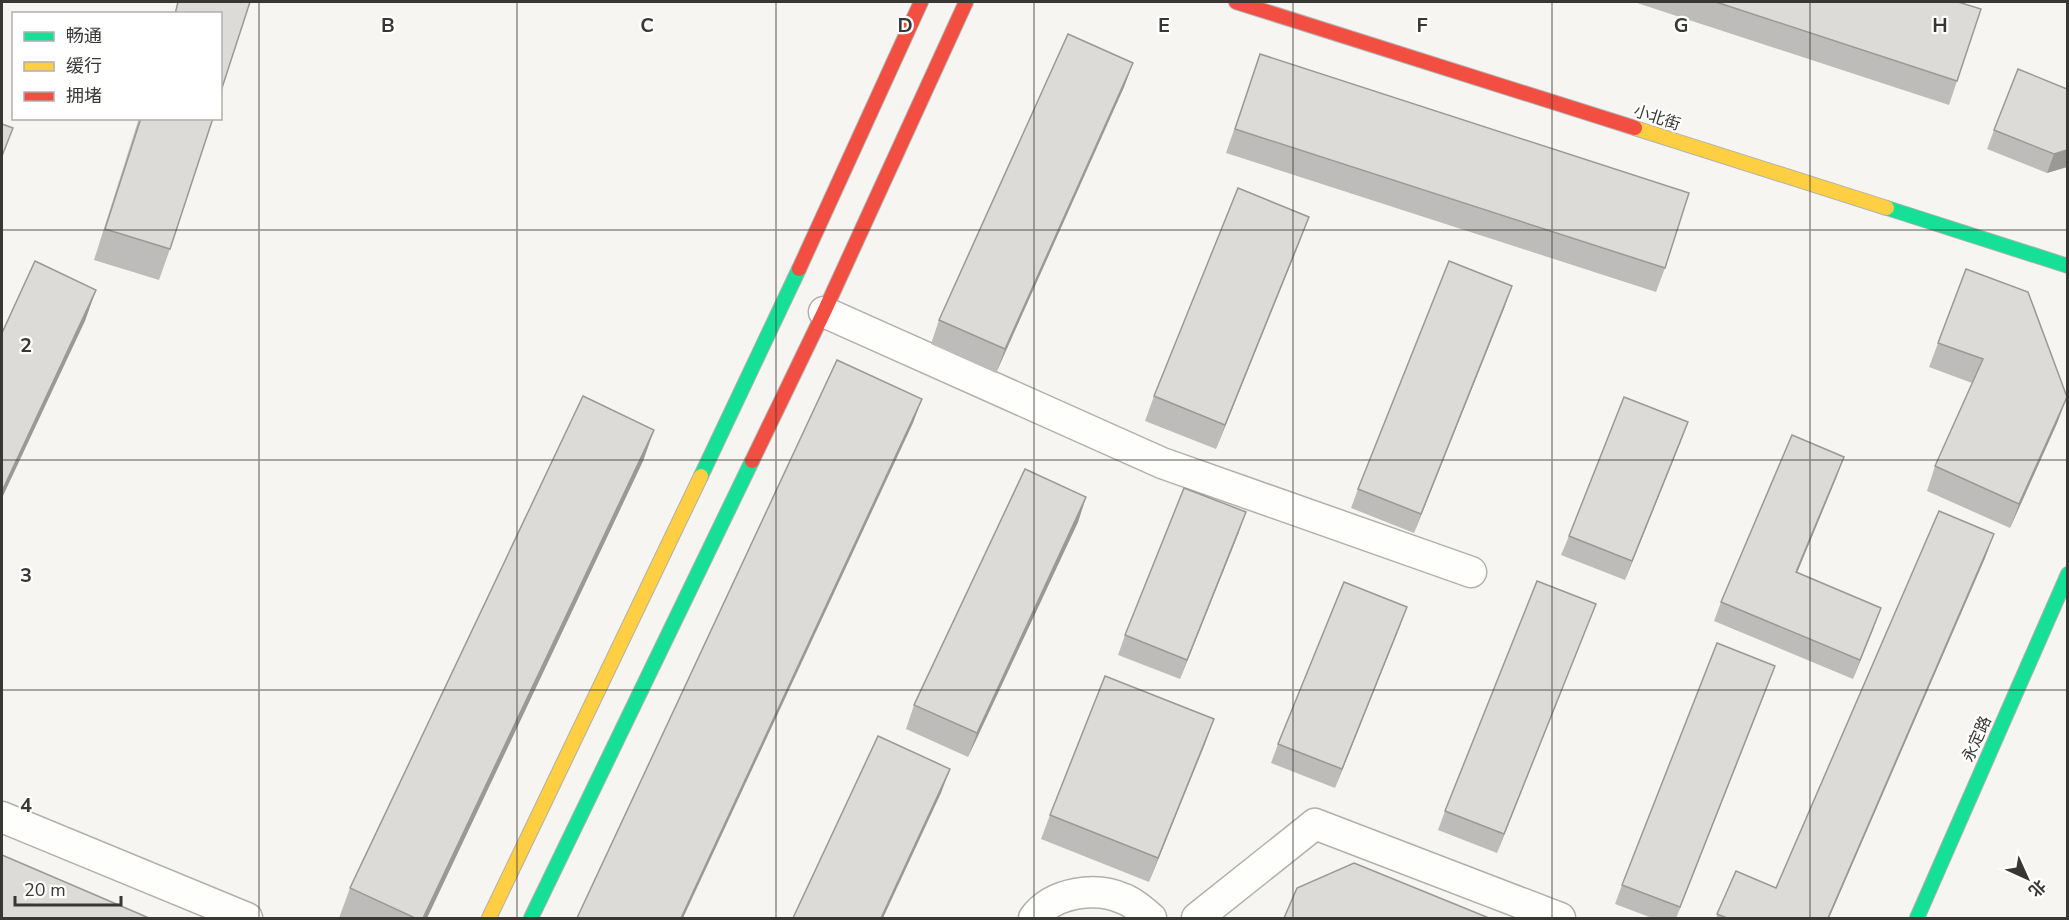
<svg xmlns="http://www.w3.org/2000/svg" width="2069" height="920" font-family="'Nunito Sans','Noto Sans SC',sans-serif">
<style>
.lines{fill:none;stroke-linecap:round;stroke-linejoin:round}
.street-casing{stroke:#b1b0ad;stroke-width:33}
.fast-casing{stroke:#b1b0ad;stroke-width:16}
.slow-casing{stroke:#b1b0ad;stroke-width:16}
.jam-casing{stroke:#b1b0ad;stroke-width:16}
.street{stroke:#fefefd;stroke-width:30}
.fast{stroke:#16e098;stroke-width:14}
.slow{stroke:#ffcf43;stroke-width:14}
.jam{stroke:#f24e42;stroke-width:14}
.wall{fill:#bebcba}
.shaded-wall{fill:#9b9997}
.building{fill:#dddbd8;stroke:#9b9997;stroke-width:1.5}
.grid{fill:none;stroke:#393734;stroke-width:1.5;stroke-opacity:0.55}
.labels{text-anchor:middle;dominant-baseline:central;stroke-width:4.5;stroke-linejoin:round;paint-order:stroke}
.street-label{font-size:16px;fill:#393734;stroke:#fff}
.grid-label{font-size:20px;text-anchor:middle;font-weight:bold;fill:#393734;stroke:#fff;stroke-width:4.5;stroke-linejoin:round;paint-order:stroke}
</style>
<rect width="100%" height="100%" fill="#f7f5f1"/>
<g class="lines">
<g class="street-casing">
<g id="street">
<polyline points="824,312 1162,463 1471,572"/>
<polyline points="2,817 247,918"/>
<path d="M1034,918C1053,892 1096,886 1124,899C1133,902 1144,912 1151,918"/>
<polyline points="1197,918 1315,824 1560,918"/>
</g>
</g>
<g class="fast-casing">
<g id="fast">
<polyline points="1887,208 2068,266"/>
<polyline points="701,476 799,269"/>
<polyline points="531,918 752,461"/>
<polyline points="1917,918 2068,574"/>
</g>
</g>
<g class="slow-casing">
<g id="slow">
<polyline points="1635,128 1887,208"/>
<polyline points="489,918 701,476"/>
</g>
</g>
<g class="jam-casing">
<g id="jam">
<polyline points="1236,2 1635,128"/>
<polyline points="799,269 921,2"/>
<polyline points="752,461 824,312 966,2"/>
</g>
</g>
<use href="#street" class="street"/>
<use href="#fast" class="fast"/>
<use href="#slow" class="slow"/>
<use href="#jam" class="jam"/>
</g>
<g class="wall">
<polygon points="1634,2 1958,2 1957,81 1949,105"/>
<polygon points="1260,54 1665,268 1656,292 1226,153"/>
<polygon points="1133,63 1124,87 996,373 931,344 939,320"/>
<polygon points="2067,89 2067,167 2047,173 1987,149 1994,130"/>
<polygon points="139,118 213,118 170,249 159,280 94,260"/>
<polygon points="1300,241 1216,449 1145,421 1154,396"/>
<polygon points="1966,269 2058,421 2010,528 1927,491 1935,466 1972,383 1929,367"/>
<polygon points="1505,306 1414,533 1351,508 1358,489"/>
<polygon points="654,430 643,461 427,918 339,918 350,888"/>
<polygon points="1681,441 1625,580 1561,555 1569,536"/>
<polygon points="1837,476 1797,573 1874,627 1853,679 1714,621 1721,602"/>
<polygon points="1086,497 1078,522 968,757 906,729 914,705"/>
<polygon points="1239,532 1180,679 1118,655 1125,635"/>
<polygon points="1994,534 1985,558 1829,918 1716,918 1736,871 1776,888"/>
<polygon points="1588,624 1497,853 1438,830 1445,811"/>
<polygon points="1400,626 1335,788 1271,763 1278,744"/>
<polygon points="1768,685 1676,918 1652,918 1615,904 1622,885"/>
<polygon points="1214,719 1149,882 1041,839 1050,815"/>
</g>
<g class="shaded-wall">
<polygon points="1133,63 1124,87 996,373 1005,349"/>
<polygon points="2067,150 2067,167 2047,173 2054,154"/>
<polygon points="1309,217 1300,241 1216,449 1225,425"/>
<polygon points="1512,286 1505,306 1414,533 1421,514"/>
<polygon points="96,290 85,321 2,498 2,491"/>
<polygon points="2067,397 2058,421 2010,528 2019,504"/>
<polygon points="922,399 913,423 683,918 681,918"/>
<polygon points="1688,422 1681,441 1625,580 1632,561"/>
<polygon points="654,430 643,461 427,918 423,918"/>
<polygon points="1844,457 1837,476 1789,592 1796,572"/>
<polygon points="1086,497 1078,522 968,757 977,733"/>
<polygon points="1246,512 1239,532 1180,679 1187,660"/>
<polygon points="1994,534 1985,558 1829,918 1828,918"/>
<polygon points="1596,604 1588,624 1497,853 1504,834"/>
<polygon points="1407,607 1400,626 1335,788 1342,769"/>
<polygon points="1881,608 1874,627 1853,679 1860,660"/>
<polygon points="1775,666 1768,685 1676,918 1680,907"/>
<polygon points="1214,719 1205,744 1149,882 1158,858"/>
<polygon points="950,769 941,793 883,918 881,918"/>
</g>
<g class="building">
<polygon points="178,2 250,2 220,94 220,14 175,14"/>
<polygon points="1716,2 1958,2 1981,9 1957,81"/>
<polygon points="1068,34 1133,63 1005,349 939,320"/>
<polygon points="1260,54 1689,193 1665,268 1235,129"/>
<polygon points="2018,69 2067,89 2067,150 2054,154 1994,130"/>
<polygon points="141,118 213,118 170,249 105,229"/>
<polygon points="2,124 13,128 2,156"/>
<polygon points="1238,188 1309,217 1225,425 1154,396"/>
<polygon points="35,261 96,290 2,491 2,333"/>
<polygon points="1449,261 1512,286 1421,514 1358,489"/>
<polygon points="1966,269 2028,292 2067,397 2019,504 1935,466 1983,359 1938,343"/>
<polygon points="837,360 922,399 681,918 577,918"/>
<polygon points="583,396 654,430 423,918 415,918 350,888"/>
<polygon points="1624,397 1688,422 1632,561 1569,536"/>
<polygon points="1792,435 1844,457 1796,572 1881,608 1860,660 1721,602"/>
<polygon points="1025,469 1086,497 977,733 914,705"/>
<polygon points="1184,488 1246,512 1187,660 1125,635"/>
<polygon points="1939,511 1994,534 1828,918 1727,918 1717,914 1736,871 1776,888"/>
<polygon points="1537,581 1596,604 1504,834 1445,811"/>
<polygon points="1344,582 1407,607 1342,769 1278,744"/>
<polygon points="1717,643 1775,666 1680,907 1622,885"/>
<polygon points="1105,676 1214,719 1158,858 1050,815"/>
<polygon points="878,736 950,769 881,918 793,918"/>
<polygon points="2,855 149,918 2,918"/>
<polygon points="1354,863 1489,918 1284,918 1297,888"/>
</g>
<path class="grid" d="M259,2V918M517,2V918M776,2V918M1034,2V918M1293,2V918M1552,2V918M1810,2V918M2,230H2068M2,460H2068M2,690H2068"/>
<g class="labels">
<g class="street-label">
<text transform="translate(1657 118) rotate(18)">小北街</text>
<text transform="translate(1977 739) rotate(-66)">永定路</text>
</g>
</g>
<g class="grid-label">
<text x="388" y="32">B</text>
<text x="647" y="32">C</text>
<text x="905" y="32">D</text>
<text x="1164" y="32">E</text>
<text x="1422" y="32">F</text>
<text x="1681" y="32">G</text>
<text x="1940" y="32">H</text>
<text x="26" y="352">2</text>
<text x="26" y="582">3</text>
<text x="26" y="812">4</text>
</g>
<rect width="2069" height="920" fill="none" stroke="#393734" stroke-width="6"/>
<rect x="12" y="12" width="210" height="108" fill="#ffffff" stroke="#b0afae" stroke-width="1.5"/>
<rect x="24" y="32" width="30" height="9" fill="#16e098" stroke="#b0afae" stroke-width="1.5"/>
<text x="66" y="42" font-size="18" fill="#393734">畅通</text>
<rect x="24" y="62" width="30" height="9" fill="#ffcf43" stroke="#b0afae" stroke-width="1.5"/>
<text x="66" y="72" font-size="18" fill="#393734">缓行</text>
<rect x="24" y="92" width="30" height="9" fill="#f24e42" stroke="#b0afae" stroke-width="1.5"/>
<text x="66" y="102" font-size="18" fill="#393734">拥堵</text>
<g transform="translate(2027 878) rotate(135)" stroke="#ffffff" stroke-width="4.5" paint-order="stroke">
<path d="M0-4.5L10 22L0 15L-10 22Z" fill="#393734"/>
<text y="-9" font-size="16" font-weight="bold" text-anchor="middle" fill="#393734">北</text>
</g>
<path d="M15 896v9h106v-9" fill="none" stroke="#393734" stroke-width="3"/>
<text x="24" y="896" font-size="18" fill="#393734" stroke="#ffffff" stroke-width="4.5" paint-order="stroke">20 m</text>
</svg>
